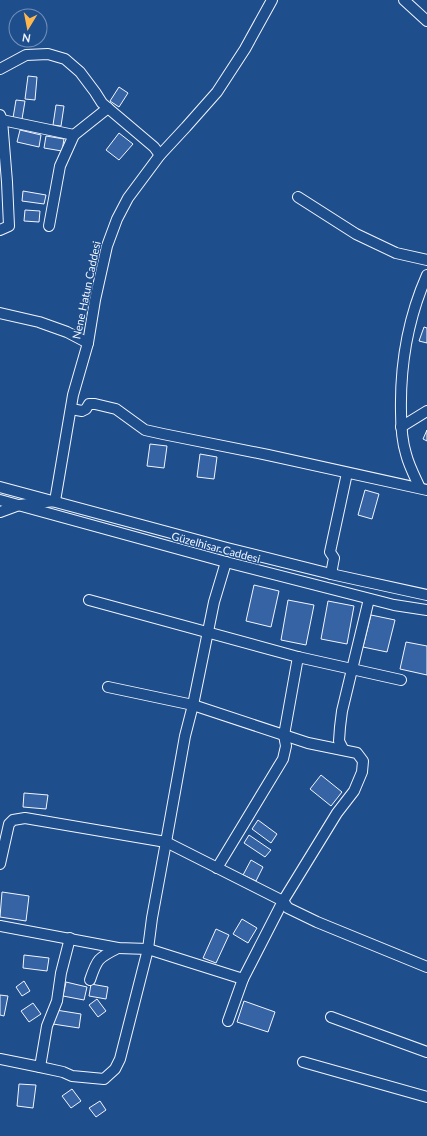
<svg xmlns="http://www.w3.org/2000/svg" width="427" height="1136" font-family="Lato,sans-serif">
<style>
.building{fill:#3563a3;stroke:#f2f6ff}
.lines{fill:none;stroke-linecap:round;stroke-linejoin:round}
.minor-casing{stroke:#f2f6ff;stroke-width:12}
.minor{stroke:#1f4e8c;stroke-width:10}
.labels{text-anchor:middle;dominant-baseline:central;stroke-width:3;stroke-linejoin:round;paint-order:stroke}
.street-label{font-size:11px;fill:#f2f6ff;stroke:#1f4e8c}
</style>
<rect width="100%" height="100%" fill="#1f4e8c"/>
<g class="building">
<polygon points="28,76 37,77 35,100 25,99"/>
<polygon points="119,87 128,93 119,107 110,101"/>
<polygon points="16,100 25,101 22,119 13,118"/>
<polygon points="56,105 64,106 61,126 53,125"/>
<polygon points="20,130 41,135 39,147 17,142"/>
<polygon points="119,133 133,144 119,160 106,150"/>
<polygon points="46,136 64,139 62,151 44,148"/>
<polygon points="23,191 46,195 44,204 22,201"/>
<polygon points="25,210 40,211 39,222 24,221"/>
<polygon points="424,327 427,328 427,343 419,341"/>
<polygon points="427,430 427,441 423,439"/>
<polygon points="150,444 167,446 164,468 147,466"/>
<polygon points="200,454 217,457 214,479 197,477"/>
<polygon points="365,490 379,494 372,519 358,515"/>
<polygon points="254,585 279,591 271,627 246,621"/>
<polygon points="288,600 314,605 306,645 281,640"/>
<polygon points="328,601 354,606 347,644 321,639"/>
<polygon points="371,615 395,620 387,652 363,647"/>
<polygon points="406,642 427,646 427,675 400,669"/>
<polygon points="321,775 342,792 331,806 310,789"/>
<polygon points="24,793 48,795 46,809 23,807"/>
<polygon points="258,820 277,834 271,843 252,829"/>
<polygon points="249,835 271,850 265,857 244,843"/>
<polygon points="251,860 263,867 256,881 243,875"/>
<polygon points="2,892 29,896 26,921 0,917"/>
<polygon points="242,919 257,928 248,943 233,934"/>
<polygon points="216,929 229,935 216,963 203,958"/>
<polygon points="24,955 49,958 47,971 23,968"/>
<polygon points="24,981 30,991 22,996 16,987"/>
<polygon points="66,982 87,987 84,1000 63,996"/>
<polygon points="91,984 108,987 106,999 89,996"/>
<polygon points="0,995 8,996 4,1016 0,1015"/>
<polygon points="97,999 106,1011 98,1017 89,1005"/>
<polygon points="244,1001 275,1012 268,1032 237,1022"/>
<polygon points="33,1003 41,1014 29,1022 21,1011"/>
<polygon points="56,1010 81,1014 79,1028 53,1024"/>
<polygon points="19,1084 36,1085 33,1108 17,1106"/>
<polygon points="72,1089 81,1101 71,1108 62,1096"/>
<polygon points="100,1101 106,1110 96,1117 89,1108"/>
</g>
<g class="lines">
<g class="minor-casing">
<g id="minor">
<polyline points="404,0 427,21"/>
<polyline points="0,69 26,55 48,54 65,59 80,72 95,92 102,103 154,147 160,155"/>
<polyline points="0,115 2,120 7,182 9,226 0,230"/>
<polyline points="2,120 74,135"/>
<polyline points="298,197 356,234 396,253 427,260"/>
<polyline points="49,226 60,166 74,135 108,108"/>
<polyline points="0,313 39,322 67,332 88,343"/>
<polyline points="71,409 82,411 86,409 89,404 95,404 116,409 145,430 163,434 268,455 427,490"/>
<polyline points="401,427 427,411"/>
<polyline points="0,487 227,548 331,574 427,595"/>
<path d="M420,488C415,477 409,466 406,454C402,441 401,426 401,412C400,365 408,318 427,275"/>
<polyline points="0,500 226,562 394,605 427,610"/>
<polyline points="0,512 19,505 55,501 73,395 88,343 95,300 107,246 117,219 128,198 160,155 186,127 217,92 245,49 272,0"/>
<polyline points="331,574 334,558 330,552 347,473"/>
<polyline points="89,600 298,657 401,680"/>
<polyline points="108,687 193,705 308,743 357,753 363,761 362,772 354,791 337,813 283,901 243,979 228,1021"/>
<polyline points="343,749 339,741 340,727 342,711 369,599"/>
<polyline points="0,864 9,824 13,820 25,818 166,842 283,901 288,908 317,922 427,967"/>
<polyline points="217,868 283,759 286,746 284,735 298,657"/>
<polyline points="0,926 118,948 148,949 243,979"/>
<path d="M90,980C97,959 98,958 118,948"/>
<polyline points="331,1017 427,1052"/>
<polyline points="0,1059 40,1067 63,1072 72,1076 104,1079 115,1069 120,1059 148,949 152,918 166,842 185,736 193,705 214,602 226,562"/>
<polyline points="303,1062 427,1097"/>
<polyline points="40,1067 47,1026 57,1001 61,973 70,938"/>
</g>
</g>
<use href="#minor" class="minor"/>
</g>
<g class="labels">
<g class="street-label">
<text transform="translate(86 290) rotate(-78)">Nene Hatun Caddesi</text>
<text transform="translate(216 547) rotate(15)">Güzelhisar Caddesi</text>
</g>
</g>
<g transform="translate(28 28) rotate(190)"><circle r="19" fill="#1f4e8c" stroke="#7391ba"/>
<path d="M0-3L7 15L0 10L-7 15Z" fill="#ffb74d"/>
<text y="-6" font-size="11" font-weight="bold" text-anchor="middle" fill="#f2f6ff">N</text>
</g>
</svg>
